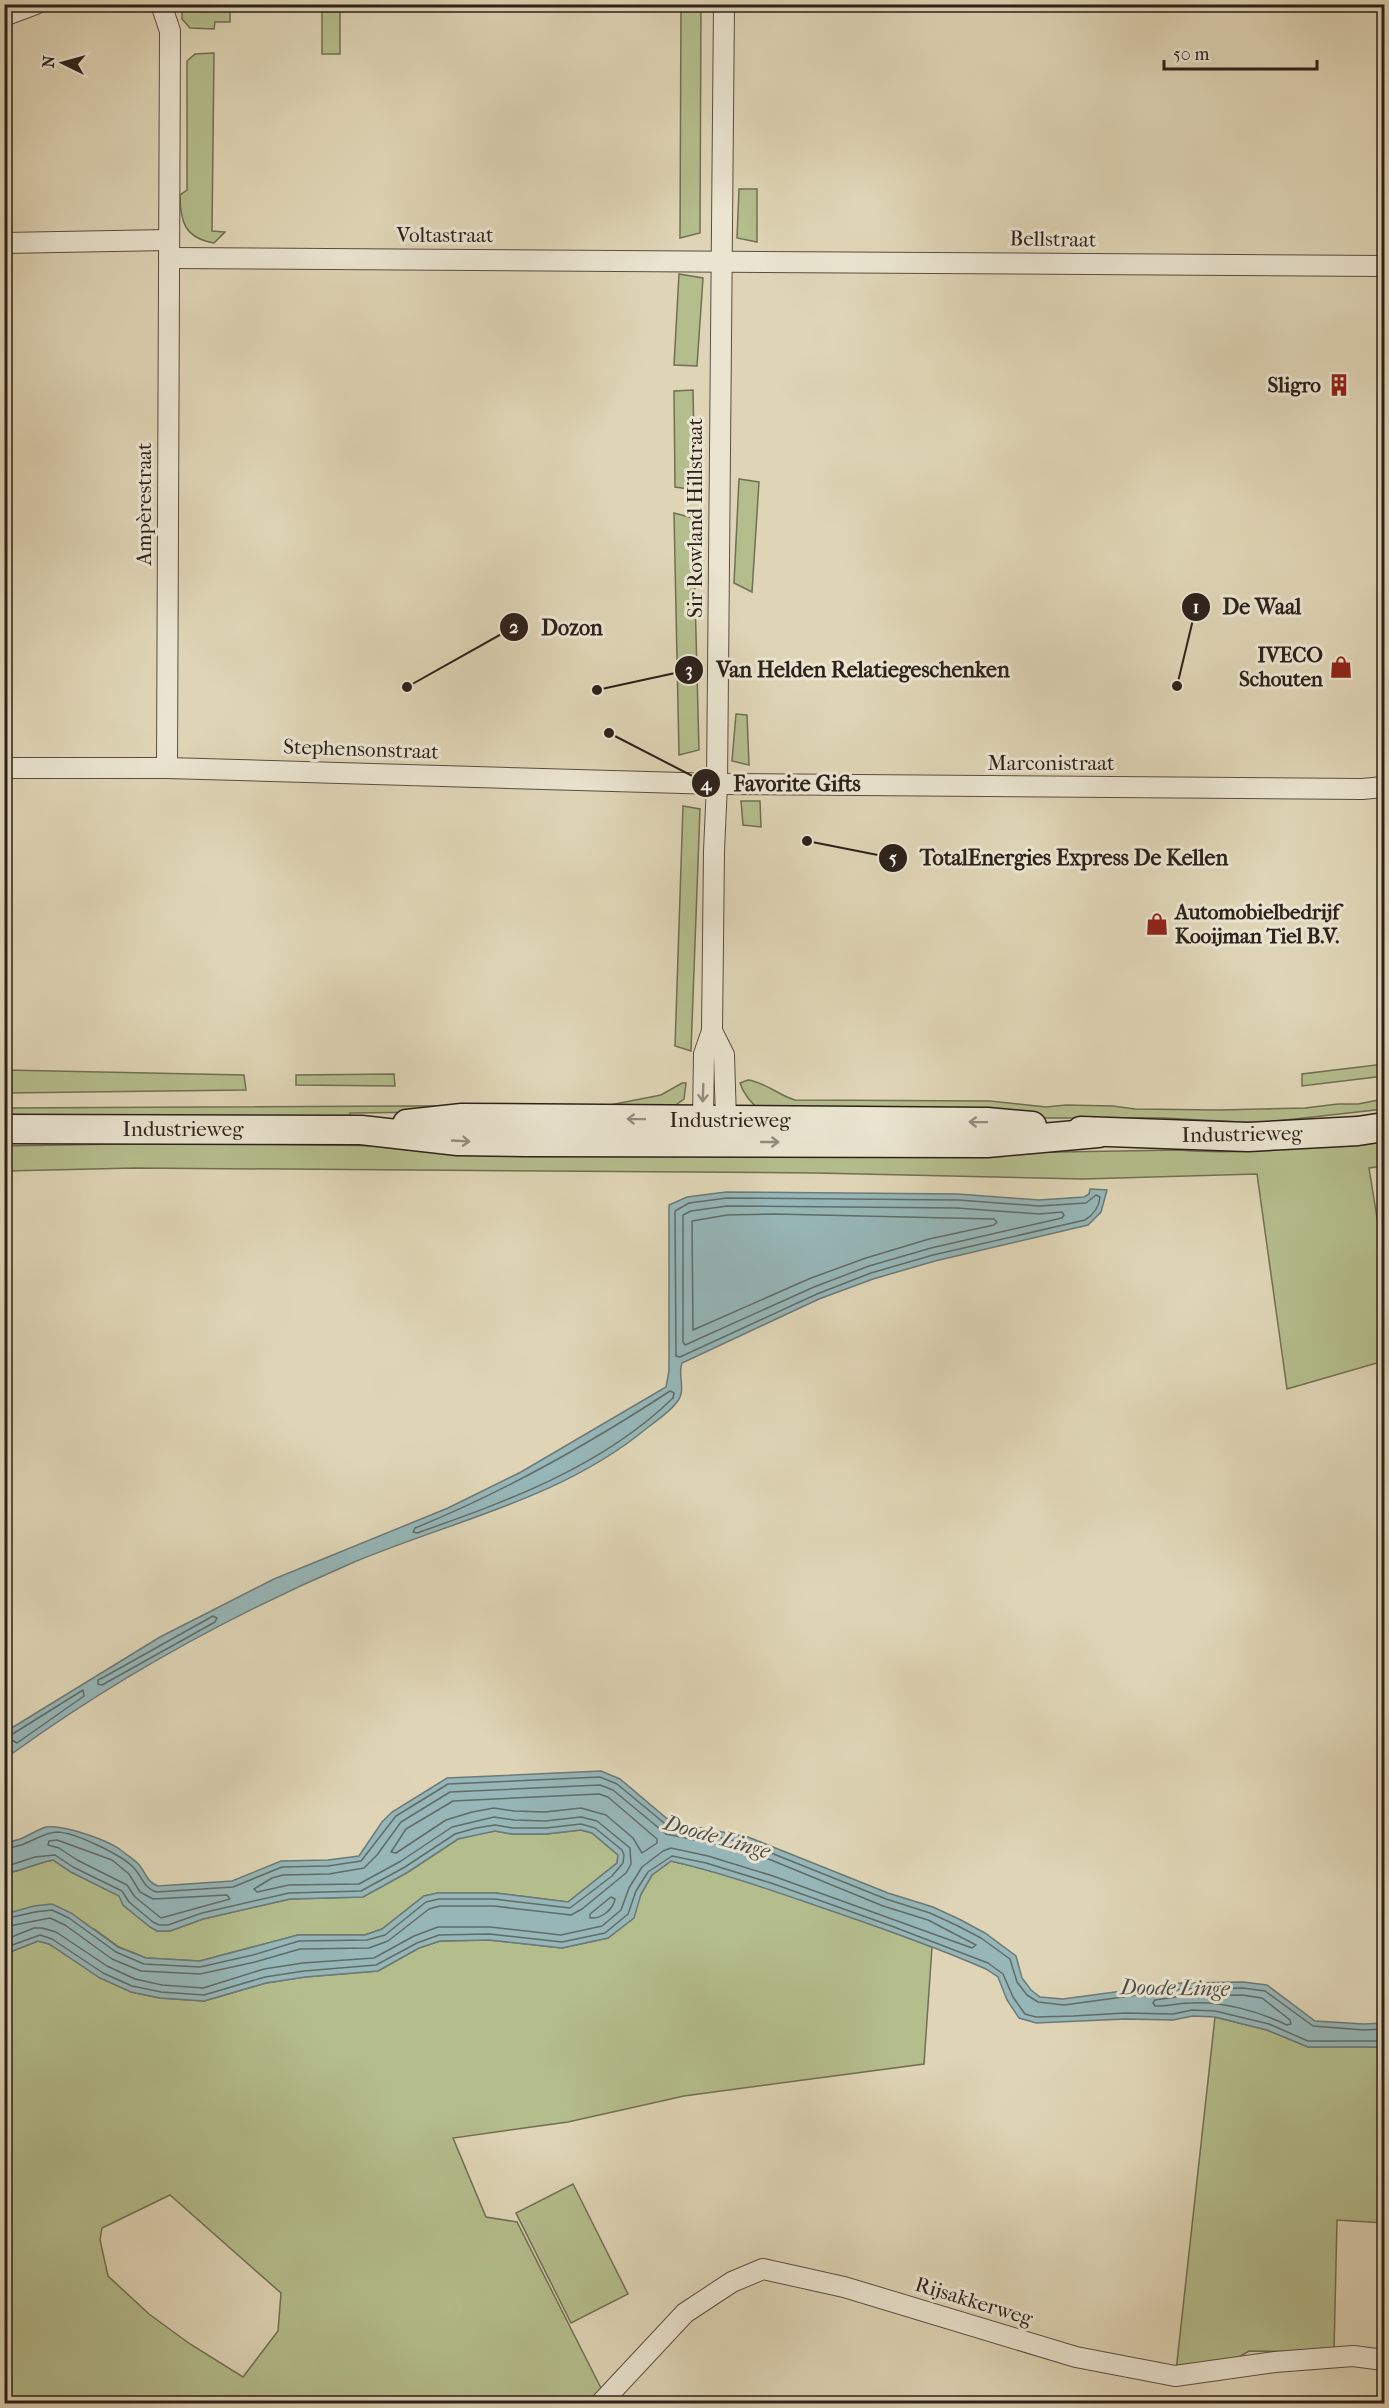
<svg xmlns="http://www.w3.org/2000/svg" width="1389" height="2408" font-family="'IM FELL French Canon',serif">
<style>
.green{fill:#b4bd8c;stroke:#706f54;stroke-width:1.5;fill-rule:evenodd}
.water{fill:#96b6b7;stroke:#6c7a79;stroke-width:1.5}
.lines{fill:none;stroke-linecap:round;stroke-linejoin:round}
.shore{stroke:#616c69;stroke-width:1.5}
.street-casing{stroke:#594e42;stroke-width:22}
.secondary-casing{stroke:#2c211b;stroke-width:31}
.street{stroke:#eae4d0;stroke-width:20}
.secondary{stroke:#eae4d0;stroke-width:28}
.oneway{stroke:#948c7f}
.labels{text-anchor:middle;dominant-baseline:central;stroke-width:6;stroke-linejoin:round;paint-order:stroke}
.street-label{font-size:21px;fill:#2c211b;stroke:#eae4d0}
.poi-label{font-size:21px;font-weight:bold;fill:#2c211b;stroke:#eae4d0;text-anchor:end}
.water-label{font-size:22px;font-style:italic;fill:#4c4e4a;stroke:#eae4d0}
.leader{fill:none;stroke:#2c211b;stroke-width:2}
.callout-dot{fill:#2c211b;stroke:#eae4d0;stroke-width:2}
.mark-label{font-size:18px;text-anchor:middle;font-weight:bold;fill:#fff}
.callout-label{font-size:22px;text-anchor:middle;font-weight:bold;fill:#2c211b;stroke:#eae4d0;stroke-width:6;stroke-linejoin:round;paint-order:stroke}
</style>
<rect width="100%" height="100%" fill="#dfd5b6"/>
<filter id="stains"><feTurbulence type="fractalNoise" baseFrequency=".00333" numOctaves="4"/><feColorMatrix values="0 0 0 0 .2 0 0 0 0 .09 0 0 0 0 .02 0 0 0 .5 -.17"/></filter>
<radialGradient id="worn" r=".72"><stop offset=".6" stop-color="#630" stop-opacity="0"/><stop offset="1" stop-color="#630" stop-opacity=".3"/></radialGradient>
<g class="green">
<polygon points="182,5 230,5 230,22 215,22 214,29 190,28 182,19"/>
<rect x="322" y="5" width="18" height="49"/>
<polygon points="681,5 701,5 700,233 680,238"/>
<path d="M214,53L212,231L225,232L214,243C185,238 180,222 180,195L187,190V61L195,54Z"/>
<polygon points="739,189 757,189 757,242 737,238"/>
<polygon points="679,274 703,278 697,366 674,365"/>
<polygon points="693,390 695,490 675,487 674,391"/>
<polygon points="739,479 759,482 752,592 734,583"/>
<polygon points="674,513 693,518 699,750 679,755"/>
<polygon points="736,714 747,715 749,765 732,761"/>
<polygon points="741,801 760,801 761,827 743,825"/>
<polygon points="683,806 700,809 691,1051 675,1046"/>
<polygon points="1384,1064 1384,1076 1302,1086 1302,1074"/>
<polygon points="5,1070 244,1075 246,1090 5,1093"/>
<polygon points="394,1074 395,1086 296,1085 296,1075"/>
<path d="M748,1080C765,1082 778,1095 795,1100L990,1101L1046,1107L1066,1105L1113,1106L1135,1109L1219,1110L1305,1108L1338,1104H1358L1384,1099V1109L1259,1123L1164,1118H906L763,1113C753,1105 744,1096 740,1083Z"/>
<polygon points="682,1083 686,1083 684,1099 670,1109 350,1113 350,1116 5,1122 4,1108 610,1105 661,1095"/>
<path d="M1384,1140V1166L1369,1168L1384,1261V1361L1287,1389L1257,1174L1083,1179L816,1173L135,1168L5,1171L4,1146L181,1143L949,1154L1179,1150C1247,1156 1317,1145 1384,1140Z"/>
<path d="M581,1830L592,1833L618,1855L617,1863L568,1902L495,1893H438L424,1896L382,1929L365,1935H298L200,1961L146,1958L119,1947L94,1929L13,1912L5,1914V1873C13,1874 40,1862 53,1860L71,1872L120,1896L123,1905L150,1927L157,1931H170L203,1919L290,1899L363,1897L408,1872L458,1839L478,1834L495,1831L512,1834H546Z"/>
<path d="M671,1861C760,1881 847,1915 932,1947L924,2064L684,2096L568,2122L453,2138L486,2217L517,2222L603,2392L592,2403L5,2404V1954L38,1941L49,1944L131,1992L160,1998L204,2001L266,1983L305,1977L378,1971L419,1948L440,1941L489,1940L562,1948L608,1938L633,1918L641,1894L652,1875ZM170,2195L281,2293L278,2331L243,2377L190,2344L149,2314L108,2276L100,2240L102,2228Z"/>
<polygon points="1215,2017 1267,2030 1308,2047 1384,2047 1384,2223 1337,2220 1334,2352 1249,2351 1239,2357 1176,2371"/>
<polygon points="573,2184 628,2294 571,2323 516,2213"/>
</g>
<g class="water">
<path d="M1090,1189L1107,1190L1101,1212L1088,1225L935,1261L873,1279L819,1299L682,1363C677,1375 687,1390 677,1402C670,1412 657,1420 647,1428C562,1499 451,1521 352,1563C233,1614 118,1677 13,1753L5,1741V1732L160,1637L274,1579L448,1508L521,1472L666,1387L669,1371V1205L687,1197L726,1192L958,1194L1039,1200L1084,1197L1089,1194Z"/>
<path d="M601,1771L620,1779L671,1822L748,1837L888,1893L933,1907L959,1919L985,1933L1016,1956L1022,1978L1031,1990L1040,1997L1063,1999L1182,1983L1243,1982L1267,1985L1315,2021L1364,2024L1384,2023V2047H1308L1267,2030L1215,2017L1193,2016L1173,2020L1125,2019L1036,2023L1019,2018L1007,2000L998,1977L986,1969C933,1946 878,1927 823,1908C773,1891 723,1873 671,1861L652,1875L641,1894L634,1918L608,1938L562,1948L489,1940L440,1941L419,1948L378,1971L305,1977L266,1983L204,2001L160,1998L131,1992L100,1978L49,1944L38,1941L5,1954V1914L34,1906L52,1904L71,1913L118,1947L146,1958L200,1961L298,1935H365L382,1929L424,1896L438,1893H495L568,1902L617,1863L618,1855L592,1833L581,1830L546,1834H512L495,1831L458,1839L408,1872L363,1897L290,1899L203,1919L170,1931H157L150,1927L123,1905L119,1896L71,1872L53,1860C40,1862 13,1874 5,1873V1842C23,1841 28,1834 43,1828C59,1822 110,1841 122,1851C128,1856 136,1860 140,1866C147,1875 147,1882 158,1886L232,1881L281,1861L328,1860L359,1856L382,1822L392,1812L447,1778Z"/>
</g>
<g class="lines">
<g class="shore">
<path d="M1096,1195L1100,1197C1099,1207 1093,1215 1085,1220L933,1255L871,1273L817,1294L680,1357L676,1356L675,1211L689,1203L727,1198L958,1200L1039,1206L1086,1203Z"/>
<polygon points="727,1206 957,1208 1039,1214 1062,1212 1064,1215 1062,1218 931,1248 869,1266 814,1287 685,1345 683,1342 683,1215 691,1211"/>
<polygon points="774,1214 994,1219 997,1222 994,1225 929,1239 866,1258 811,1278 693,1330 692,1221 727,1215"/>
<path d="M670,1391L674,1393L673,1398C602,1467 508,1501 417,1533L413,1532L415,1528C504,1492 589,1444 670,1391Z"/>
<polygon points="213,1616 217,1618 215,1622 102,1685 98,1684 98,1680 104,1677"/>
<polygon points="83,1690 84,1696 17,1743 10,1739 11,1735"/>
<polygon points="599,1794 608,1797 657,1839 657,1843 642,1853 633,1838 606,1815 581,1808 545,1812 514,1811 494,1808 472,1812 446,1820 396,1853 391,1852 406,1829 453,1801"/>
<polygon points="57,1840 112,1860 129,1874 140,1892 153,1899 227,1895 230,1899 161,1918 135,1897 127,1885 77,1860 59,1848 48,1845 49,1841"/>
<path d="M4,1848C27,1848 40,1832 58,1832C76,1833 122,1855 134,1868C143,1878 143,1887 156,1892L233,1887L282,1867L328,1866L361,1861L396,1816L448,1784L600,1777L617,1784L669,1827L746,1843L886,1899L930,1913L956,1925L981,1938L1010,1959L1017,1982L1027,1995L1038,2002L1064,2005L1182,1989L1243,1988L1265,1991L1313,2026L1364,2030L1384,2029"/>
<polyline points="4,1867 35,1857 55,1855 73,1867 122,1891 129,1902 153,1922 159,1925 168,1925 202,1913 289,1893 361,1891 405,1867 455,1834 476,1828 495,1825 513,1828 546,1828 581,1824 595,1828 622,1850 624,1855 623,1863 612,1876 570,1908 494,1899 439,1899 426,1902 385,1935 367,1940 299,1941 253,1955 200,1967 144,1964 116,1952 69,1918 52,1910 35,1912 4,1919"/>
<path d="M611,1897L615,1899C613,1910 601,1919 590,1918V1914Z"/>
<polyline points="4,1927 50,1918 65,1925 112,1959 141,1971 200,1974 255,1962 300,1949 369,1948 388,1941 429,1909 440,1906 494,1906 571,1915 582,1909 626,1873 631,1864 630,1848 597,1821 581,1817 545,1821 514,1820 494,1817 452,1827 401,1861 359,1884 289,1885 257,1892 254,1889 272,1878 283,1875 329,1874 364,1868 377,1855 401,1822 450,1792 600,1785 613,1790 666,1834 744,1850 771,1860 883,1906 928,1920 976,1945 972,1948 773,1876 708,1856 671,1848 663,1851 642,1867 629,1888 621,1910 602,1926 561,1935 490,1927 438,1927 414,1936 374,1958 303,1963 264,1969 203,1988 162,1985 135,1979 107,1966 56,1932 42,1928 34,1928 4,1940"/>
<polyline points="4,1948 40,1935 52,1939 103,1973 132,1986 161,1992 204,1995 265,1977 304,1971 376,1965 417,1943 439,1935 489,1934 562,1942 605,1933 628,1914 636,1891 648,1872 672,1856 706,1863 771,1883 894,1927 988,1963 1003,1974 1013,1997 1025,2014 1036,2017 1073,2016 1125,2013 1173,2014 1192,2010 1215,2011 1269,2024 1308,2041 1384,2041"/>
<path d="M1242,1995L1262,1998L1290,2020L1291,2024L1287,2025C1260,2012 1223,2001 1192,2003C1180,2003 1168,2006 1155,2006L1153,2003L1155,2000L1183,1996Z"/>
</g>
<g class="street-casing">
<g id="street">
<polyline points="161,4 170,31 167,768"/>
<polyline points="4,16 36,4"/>
<polyline points="4,243 168,240"/>
<polyline points="169,258 1384,266"/>
<polyline points="4,768 167,768 717,784 1362,789 1384,787"/>
<polyline points="712,1031 724,1055 726,1120 720,1129"/>
<polyline points="707,1130 703,1120 704,1054 712,1031 714,851 717,784 724,4"/>
<polyline points="600,2404 685,2313 732,2282 763,2269 844,2287 1076,2357 1175,2376 1275,2362 1353,2356 1384,2360"/>
</g>
</g>
<g class="secondary-casing">
<g id="secondary">
<polyline points="407,1124 462,1118 987,1122 1032,1126"/>
<polyline points="4,1129 361,1130 458,1141 526,1142 987,1143 1098,1133"/>
<polyline points="1081,1131 1248,1137 1358,1131 1384,1127"/>
</g>
</g>
<use href="#street" class="street"/>
<use href="#secondary" class="secondary"/>
</g>
<defs><path id="oneway-shaft" d="M-6 0H5M1.5-3L5.5 0L1.5 3" fill="none" stroke-width="1.6" stroke-linecap="round" stroke-linejoin="round" transform="scale(1.5)"/></defs>
<g class="oneway">
<use href="#oneway-shaft" transform="translate(703 1093) rotate(92)"/>
<use href="#oneway-shaft" transform="translate(636 1119) rotate(-179)"/>
<use href="#oneway-shaft" transform="translate(978 1122) rotate(-179)"/>
<use href="#oneway-shaft" transform="translate(461 1141) rotate(3)"/>
<use href="#oneway-shaft" transform="translate(770 1142)"/>
</g>
<defs>
<g id="building-bare" transform="scale(1.8)"><path d="M-4-6H4V6H1V3H-1V6H-4ZM-2.5-4.3h1.7v1.8h-1.7ZM.8-4.3h1.7v1.8H.8ZM-2.5-1h1.7V.8h-1.7ZM.8-1h1.7V.8H.8Z" fill="#8f2418" stroke="#eae4d0" stroke-width="2.5" paint-order="stroke"/></g>
<g id="shop-bare" transform="scale(1.8)"><path d="M-5-2.5h2.3a2.7 3.5 0 0 1 5.4 0H5L5.5 6h-11ZM-1.5-2.5h3a1.5 2.3 0 0 0-3 0Z" fill="#8f2418" stroke="#eae4d0" stroke-width="2.5" paint-order="stroke"/></g>
</defs>
<g fill-rule="evenodd">
<use href="#building-bare" x="1339" y="385"/>
<use href="#shop-bare" x="1341" y="667"/>
<use href="#shop-bare" x="1157" y="924"/>
</g>
<g class="labels">
<g class="street-label">
<text x="445" y="235">Voltastraat</text>
<text transform="translate(1053 239) rotate(1)">Bellstraat</text>
<text transform="translate(144 504) rotate(-90)">Ampèrestraat</text>
<text transform="translate(695 518) rotate(-90)">Sir Rowland Hillstraat</text>
<text transform="translate(361 749) rotate(2)">Stephensonstraat</text>
<text x="1051" y="763">Marconistraat</text>
<text x="730" y="1120">Industrieweg</text>
<text x="183" y="1129">Industrieweg</text>
<text transform="translate(1242 1134) rotate(-1)">Industrieweg</text>
<text transform="translate(974 2301) rotate(17)">Rijsakkerweg</text>
</g>
<g class="poi-label">
<text x="1321" y="385">Sligro</text>
<text x="1323" y="655">IVECO<tspan x="1323" dy="24">Schouten</tspan></text>
<text x="1175" y="912" text-anchor="start">Automobielbedrijf<tspan x="1175" dy="24">Kooijman Tiel B.V.</tspan></text>
</g>
<g class="water-label">
<text transform="translate(717 1837) rotate(16)">Doode Linge</text>
<text transform="translate(1175 1988) rotate(1)">Doode Linge</text>
</g>
</g>
<path class="leader" d="M1177 686L1196 607M407 687L514 627M597 690L689 670M609 733L706 783M807 841L893 858"/>
<g class="callout-dot">
<circle cx="1177" cy="686" r="6"/>
<circle cx="407" cy="687" r="6"/>
<circle cx="597" cy="690" r="6"/>
<circle cx="609" cy="733" r="6"/>
<circle cx="807" cy="841" r="6"/>
<circle cx="1196" cy="607" r="15"/>
<circle cx="514" cy="627" r="15"/>
<circle cx="689" cy="670" r="15"/>
<circle cx="706" cy="783" r="15"/>
<circle cx="893" cy="858" r="15"/>
</g>
<g class="mark-label">
<text x="1196" y="613">1</text>
<text x="514" y="633">2</text>
<text x="689" y="676">3</text>
<text x="706" y="790">4</text>
<text x="893" y="864">5</text>
</g>
<g class="callout-label">
<text x="1262" y="614">De Waal</text>
<text x="572" y="635">Dozon</text>
<text x="863" y="677">Van Helden Relatiegeschenken</text>
<text x="797" y="791">Favorite Gifts</text>
<text x="1074" y="865">TotalEnergies Express De Kellen</text>
</g>
<rect width="1389" height="2408" fill="none" stroke="#dfd5b6" stroke-width="24"/>
<rect x="6" y="6" width="1377" height="2396" fill="none" stroke="#2c211b" stroke-width="3"/>
<rect x="12" y="12" width="1365" height="2384" fill="none" stroke="#2c211b" stroke-width="1.5"/>
<g transform="translate(63 63) rotate(275)" stroke="#eae4d0" stroke-width="4.5" paint-order="stroke">
<path d="M0-4.5L10 22L0 15L-10 22Z" fill="#2c211b"/>
<text y="-9" font-size="16" font-weight="bold" text-anchor="middle" fill="#2c211b">N</text>
</g>
<path d="M1164 60v9h153v-9" fill="none" stroke="#2c211b" stroke-width="3"/>
<text x="1173" y="60" font-size="18" fill="#2c211b" stroke="#eae4d0" stroke-width="4.5" paint-order="stroke">50 m</text>
<rect width="100%" height="100%" filter="url(#stains)"/>
<rect width="100%" height="100%" fill="url(#worn)"/>
</svg>
